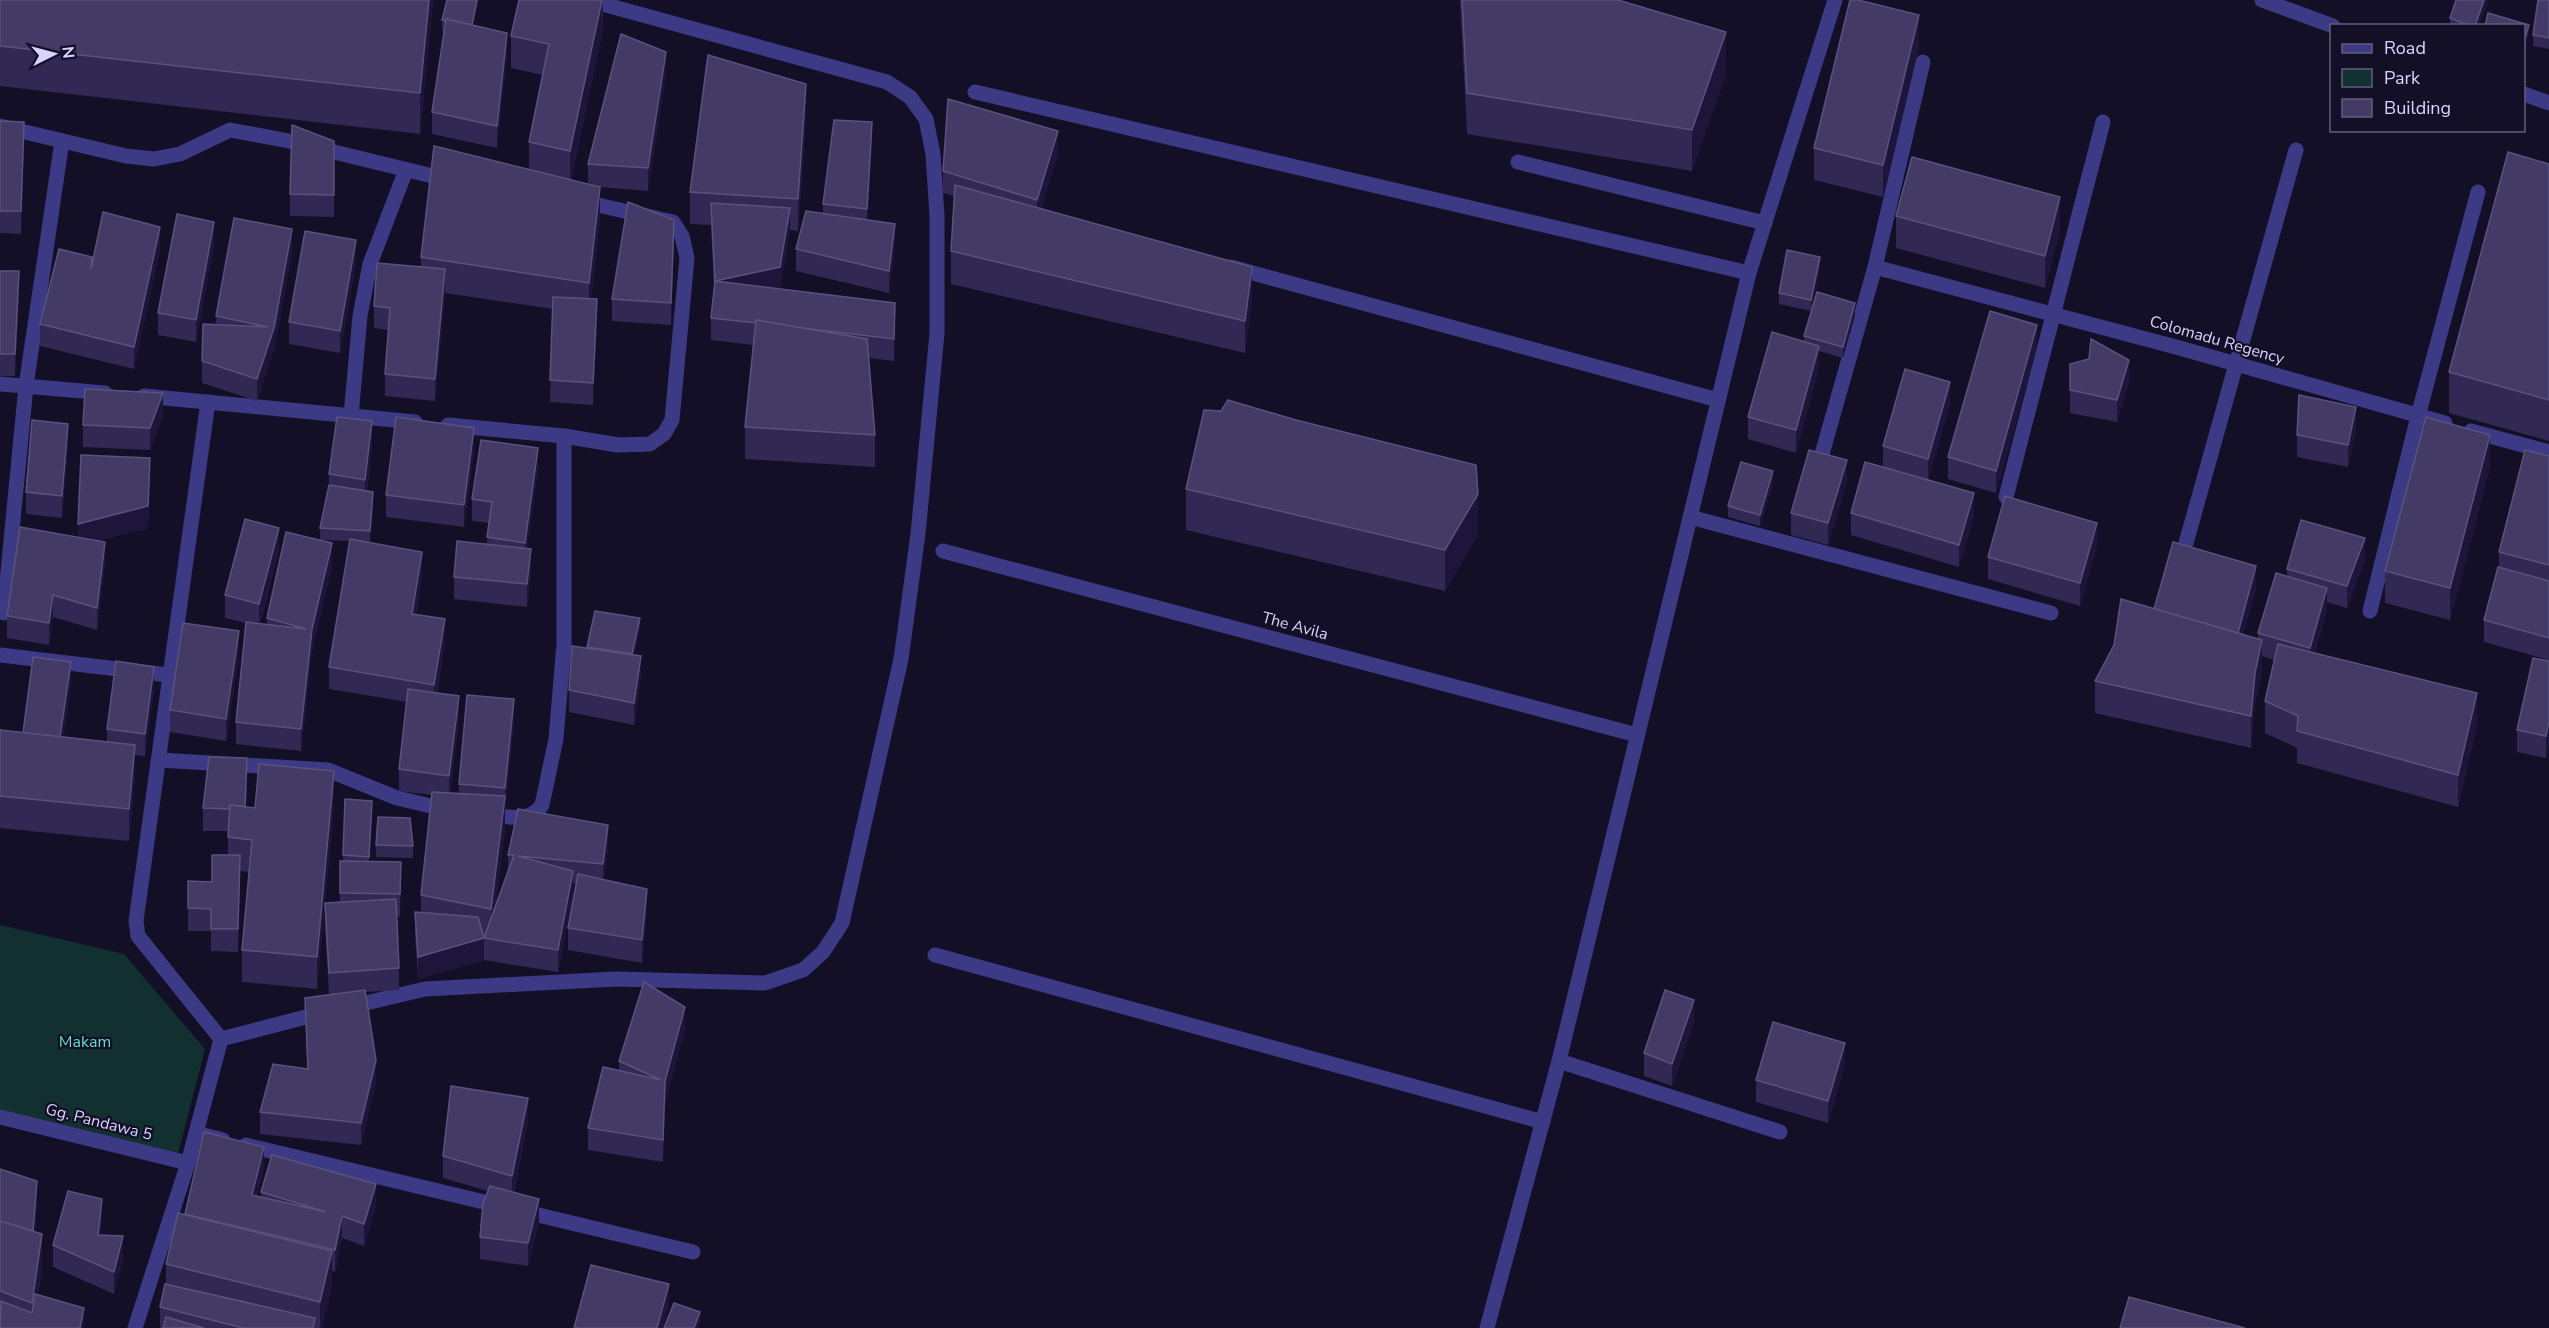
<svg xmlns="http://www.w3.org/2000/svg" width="2549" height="1328" font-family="'Nunito Sans',sans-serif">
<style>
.green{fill:#12302f}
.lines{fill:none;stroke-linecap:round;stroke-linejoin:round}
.lane{stroke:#3d3a85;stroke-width:15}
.street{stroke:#3d3a85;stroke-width:15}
.wall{fill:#312854}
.shaded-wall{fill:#1d163a}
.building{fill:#433a66;stroke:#5a527e;stroke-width:1.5}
.labels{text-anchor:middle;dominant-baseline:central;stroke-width:4.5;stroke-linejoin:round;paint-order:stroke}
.street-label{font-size:16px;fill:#d9d4ff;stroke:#130f26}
.park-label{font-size:16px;fill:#5fe0c0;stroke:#130f26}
</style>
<rect width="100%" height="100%" fill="#130f26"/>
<polygon class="green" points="0,925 124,954 205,1049 178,1154 0,1111"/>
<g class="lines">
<g class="lane">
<polyline points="975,92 1749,273"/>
<polyline points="1690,517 2051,613"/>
</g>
<g class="street">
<polyline points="2262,0 2333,26"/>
<polyline points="2524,94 2549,103"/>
<polyline points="0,126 126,156 154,159 180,154 230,130 289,141 449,180"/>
<polyline points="1518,162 1765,223"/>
<polyline points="1231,267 1718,400"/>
<polyline points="1875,267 2176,347 2445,423"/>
<polyline points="0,384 105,393"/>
<polyline points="144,396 415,422"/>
<polyline points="208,402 136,921 138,936 221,1039 325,1012"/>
<polyline points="351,416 360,316 370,264 406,170"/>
<polyline points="448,425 564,436 618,445 650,444 664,434 672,420 687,258 682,236 673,222 580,201"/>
<polyline points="2471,431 2549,452"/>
<polyline points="1822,454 1875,267 1923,62"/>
<polyline points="2006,497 2103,122"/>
<polyline points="2186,543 2296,150"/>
<polyline points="943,551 1637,735"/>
<polyline points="2370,611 2418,416 2478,192"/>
<polyline points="4,613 26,386 62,141"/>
<polyline points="0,655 168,675"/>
<polyline points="159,760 328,770 397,798 448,810"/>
<path d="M484,814C504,816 530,824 542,805L556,739L564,643V436"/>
<polyline points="935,955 1543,1122"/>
<polyline points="349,1007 425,989 616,979 765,983 803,970 823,952 842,923 901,659 918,534 937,333 937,216 933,154 926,119 910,97 887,82 588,0"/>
<polyline points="1559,1061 1780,1132"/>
<polyline points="0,1117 188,1163"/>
<polyline points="196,1133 223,1140"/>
<polyline points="246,1145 693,1252"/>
<polyline points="135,1328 188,1163 221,1039"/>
<polyline points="1487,1328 1559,1061 1749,273 1835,0"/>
</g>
</g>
<g class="wall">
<polygon points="0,0 433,0 420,134 0,86"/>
<polygon points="603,0 603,29 571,180 588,184 588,164 666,74 648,191 600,187 600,219 591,298 597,321 593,405 550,402 553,309 445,293 435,401 385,396 385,374 389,330 374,328 374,306 421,267 421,257 529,170 529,142 543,75 511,68 511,36"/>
<polygon points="1460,0 1618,0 1726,73 1692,171 1467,134"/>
<polygon points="2488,0 2479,26 2450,26 2450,18"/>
<polygon points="2549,0 2549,49 2533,46 2533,35"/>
<polygon points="442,20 474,26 507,55 497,148 432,134 432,112 444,32 442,31"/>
<polygon points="1919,47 1883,197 1814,180 1814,148"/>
<polygon points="806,116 798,231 790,230 780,289 895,325 894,361 868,358 875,435 875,467 745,459 745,427 753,345 711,340 711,318 714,289 711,225 690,224 690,192"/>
<polygon points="0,121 24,144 21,234 0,233"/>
<polygon points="334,141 334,217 290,216 290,194"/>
<polygon points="872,144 867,220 895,246 889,293 796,271 796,249 823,213 823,204"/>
<polygon points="1058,153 1041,209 1252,299 1245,353 951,284 951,251 954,196 943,193 943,171"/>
<polygon points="2549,164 2549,441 2449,413 2449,372"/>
<polygon points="1896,216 2060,229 2045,288 1896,248"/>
<polygon points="674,242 671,325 612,321 612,299"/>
<polygon points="214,244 196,342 158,335 158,313"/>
<polygon points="160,249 134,369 40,346 40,324 92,264"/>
<polygon points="292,252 274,350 257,401 202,383 202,361 216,325 216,316"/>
<polygon points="356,262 340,353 289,344 289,322"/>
<polygon points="1820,268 1811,310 1855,315 1843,358 1819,351 1819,368 1796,453 1748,439 1748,417 1804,342 1804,336 1811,311 1779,304 1779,293"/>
<polygon points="0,271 19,293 15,376 0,376"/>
<polygon points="2037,347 1996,493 1948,479 1948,457"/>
<polygon points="2089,359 2129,382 2117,422 2070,413 2070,364"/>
<polygon points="1950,404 1928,480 1974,516 1959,567 1851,535 1851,513 1883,467 1883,446"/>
<polygon points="163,415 150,450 83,447 83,425"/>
<polygon points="2356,429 2348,467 2297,457 2297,435"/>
<polygon points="372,443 367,491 373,504 370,542 365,542 422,574 416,614 445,642 437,693 459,718 450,793 459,794 459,784 514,722 505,811 505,810 505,828 495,910 508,873 508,855 608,848 604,879 647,911 642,963 568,950 568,928 576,884 573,883 573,894 558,972 484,960 418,979 415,934 415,912 421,913 421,895 432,795 399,791 399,769 407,702 329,689 329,667 350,541 320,540 320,528 329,485 329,474"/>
<polygon points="68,446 62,518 26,514 26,492"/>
<polygon points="474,450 464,527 386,517 386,495"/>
<polygon points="2549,456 2549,660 2484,642 2484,620 2499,567 2499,552"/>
<polygon points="2490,467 2450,620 2385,603 2385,571"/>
<polygon points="538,470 527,548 531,571 527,607 454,599 454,577 487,544 489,523 472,521 472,499"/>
<polygon points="150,481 148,528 97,541 105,564 97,630 53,617 49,645 7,638 7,616 78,537"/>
<polygon points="1847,482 1828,545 1791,535 1791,513"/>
<polygon points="1773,483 1760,526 1728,517 1728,506"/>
<polygon points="1186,489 1478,534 1445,591 1186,530"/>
<polygon points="2097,546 2080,606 1988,579 1988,557"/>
<polygon points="279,550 260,624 267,624 267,618 332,565 312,651 301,751 236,744 236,722 246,623 225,618 225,595"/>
<polygon points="2365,560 2347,608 2327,602 2327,610 2315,653 2477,725 2458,807 2297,763 2297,748 2265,733 2265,701 2274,660 2262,656 2262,672 2255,705 2251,748 2095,713 2095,681 2154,609 2256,588 2243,635 2258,639 2258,633 2287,576 2287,569"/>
<polygon points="595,611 640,629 634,655 641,678 634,725 569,712 569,690 587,648"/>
<polygon points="239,654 226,741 170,732 170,710"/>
<polygon points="2549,661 2546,758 2517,752 2517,730"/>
<polygon points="71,684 63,737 107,742 107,729 154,689 145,756 135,755 135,777 129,841 0,828 0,730 23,733"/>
<polygon points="247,780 246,807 255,808 334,803 317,989 242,982 242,950 249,872 240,871 238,952 211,951 211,931 188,931 188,881 212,882 228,855 228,831 203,831 203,808"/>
<polygon points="345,799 372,812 369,861 401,862 400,917 397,916 399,968 399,990 365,992 376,1082 361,1145 260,1134 260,1112 307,1069 305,998 329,995 325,925 325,903 340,902 340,861 343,861"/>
<polygon points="376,845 413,846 413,858 376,857"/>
<polygon points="1694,1022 1672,1086 1644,1076 1644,1053"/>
<polygon points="685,1029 665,1103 663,1162 588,1150 588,1128 619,1071 619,1061"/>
<polygon points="1845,1065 1828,1123 1756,1102 1756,1080"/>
<polygon points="528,1120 514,1192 539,1221 528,1266 480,1259 480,1237 488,1191 443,1178 443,1156"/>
<polygon points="0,1169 37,1203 35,1232 42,1266 38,1295 84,1328 0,1328"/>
<polygon points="264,1169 257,1196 261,1197 261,1192 376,1206 364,1246 342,1238 335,1272 332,1271 332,1283 322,1328 160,1328 160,1307 166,1284 166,1264 185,1214"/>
<polygon points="102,1221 100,1235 123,1258 114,1294 53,1267 53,1245"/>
</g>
<g class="shaded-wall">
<polygon points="429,0 433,0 420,134 420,93"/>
<polygon points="477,0 479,0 471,37 471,26"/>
<polygon points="602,0 603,29 570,183 570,151"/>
<polygon points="2484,0 2488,0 2479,26 2475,26"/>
<polygon points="1919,15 1919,47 1883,197 1883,165"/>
<polygon points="2529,25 2529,36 2523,57 2523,45"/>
<polygon points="1726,32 1726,73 1692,171 1692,130"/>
<polygon points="507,33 507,55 497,148 497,126"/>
<polygon points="666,52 666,74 648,191 648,168"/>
<polygon points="806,84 806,116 798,231 798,199"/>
<polygon points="24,122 24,144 21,234 21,211"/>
<polygon points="872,122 872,144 867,231 867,209"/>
<polygon points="1058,131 1058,153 1037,222 1037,200"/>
<polygon points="600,187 600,219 589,315 589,283"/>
<polygon points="2060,197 2060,229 2045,288 2045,256"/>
<polygon points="790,208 790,230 780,289 715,281"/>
<polygon points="674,220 674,242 671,325 671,303"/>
<polygon points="214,222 214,244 196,342 196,320"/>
<polygon points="895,224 895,246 889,293 889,271"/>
<polygon points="160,227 160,249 134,369 134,347"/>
<polygon points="292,229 292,252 274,350 257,401 257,379"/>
<polygon points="356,240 356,262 340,353 340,331"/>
<polygon points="1820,257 1820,268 1811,311 1811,300"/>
<polygon points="1252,267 1252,299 1245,353 1245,321"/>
<polygon points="445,269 445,292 435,401 435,379"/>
<polygon points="19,271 19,293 15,376 15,354"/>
<polygon points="597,299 597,321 593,405 593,383"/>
<polygon points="895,303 895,325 894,361 894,339"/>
<polygon points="1855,303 1855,315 1843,358 1843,347"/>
<polygon points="2037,325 2037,347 1996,493 1996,471"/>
<polygon points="1819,346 1819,368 1796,453 1796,430"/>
<polygon points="2129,360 2129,382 2117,422 2117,400"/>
<polygon points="1950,382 1950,404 1928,482 1928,459"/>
<polygon points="163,393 163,415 150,450 150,428"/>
<polygon points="2356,407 2356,429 2348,467 2348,445"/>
<polygon points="372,421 372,443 365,502 365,480"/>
<polygon points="68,424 68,446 62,518 62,496"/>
<polygon points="474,428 474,450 464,527 464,505"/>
<polygon points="2490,435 2490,467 2450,620 2450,588"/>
<polygon points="538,448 538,470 525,565 525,543"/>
<polygon points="150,458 148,528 78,546 78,524"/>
<polygon points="1847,460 1847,482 1828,545 1828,523"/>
<polygon points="1773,471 1773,483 1760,526 1760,515"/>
<polygon points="373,492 373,504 370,542 370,531"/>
<polygon points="1974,493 1974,516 1959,567 1959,545"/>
<polygon points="1478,494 1478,534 1445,591 1445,550"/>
<polygon points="2097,523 2097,546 2080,606 2080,583"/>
<polygon points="279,528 279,550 259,626 259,604"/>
<polygon points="2365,538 2365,560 2347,608 2347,586"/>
<polygon points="105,542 105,564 97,630 97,608"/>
<polygon points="332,543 332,565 312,651 301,751 301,729 312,629"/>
<polygon points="531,549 531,571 527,607 527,584"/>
<polygon points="422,552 422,574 412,636 412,614"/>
<polygon points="2256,566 2256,588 2236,661 2236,638"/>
<polygon points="2327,588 2327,610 2310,670 2310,648"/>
<polygon points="53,595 53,617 49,645 49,623"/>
<polygon points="640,618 640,629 631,668 631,656"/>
<polygon points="445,619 445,642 434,707 434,685"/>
<polygon points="239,631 239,654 226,741 226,719"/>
<polygon points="2262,640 2262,672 2255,705 2251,748 2251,716 2255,673"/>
<polygon points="641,656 641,678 634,725 634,703"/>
<polygon points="71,662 71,684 60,764 60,742"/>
<polygon points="154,667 154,689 145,756 145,734"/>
<polygon points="2477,693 2477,725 2458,807 2458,775"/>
<polygon points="459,696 459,718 449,798 449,776"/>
<polygon points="514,699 514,722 505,811 505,788"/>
<polygon points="2549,721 2549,743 2546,758 2546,736"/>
<polygon points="135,745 135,777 129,841 129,809"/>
<polygon points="247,758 247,780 244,831 244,809"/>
<polygon points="334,771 334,803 317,989 317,957"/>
<polygon points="505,796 505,828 491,941 491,909"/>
<polygon points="608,825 608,848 603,886 603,864"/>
<polygon points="573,871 573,894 558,972 558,950"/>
<polygon points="647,889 647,911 642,963 642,940"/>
<polygon points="484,938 484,960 418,979 418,957"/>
<polygon points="1694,1000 1694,1022 1672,1086 1672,1064"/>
<polygon points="685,1007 685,1029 665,1103 663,1162 665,1081"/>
<polygon points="1845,1043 1845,1065 1828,1123 1828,1101"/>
<polygon points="376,1060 376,1082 361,1145 361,1123"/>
<polygon points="528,1098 528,1120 512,1199 512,1176"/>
<polygon points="264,1147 264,1169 252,1217 252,1195"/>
<polygon points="37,1181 37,1203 33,1253 33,1231"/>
<polygon points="376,1184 376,1206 364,1246 364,1224"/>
<polygon points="102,1199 102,1221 98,1257 98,1235"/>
<polygon points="539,1199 539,1221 528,1266 528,1243"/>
<polygon points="342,1216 342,1238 335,1272 335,1250"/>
<polygon points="42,1234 42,1266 33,1328 32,1328 32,1303"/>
<polygon points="123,1236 123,1258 114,1294 114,1272"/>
<polygon points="332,1251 332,1283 322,1328 320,1328 320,1302"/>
<polygon points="669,1284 669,1306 663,1328 657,1328"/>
<polygon points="84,1308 84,1328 80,1328"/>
<polygon points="700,1312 700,1323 698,1328 694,1328"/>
</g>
<g class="building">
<polygon points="0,0 429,0 420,93 0,46"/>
<polygon points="447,0 477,0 472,25 446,19 446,21 442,20"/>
<polygon points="519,0 602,0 570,151 529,142 549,44 511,36"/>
<polygon points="1462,0 1618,0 1726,32 1692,130 1467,93"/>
<polygon points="1850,0 1858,0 1919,15 1883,165 1814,148"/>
<polygon points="2456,0 2484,0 2475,26 2470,26 2450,18"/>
<polygon points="2538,0 2549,0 2549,38 2533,35"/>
<polygon points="2488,13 2529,25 2523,45 2523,26 2485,26"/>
<polygon points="446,19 507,33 497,126 432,112"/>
<polygon points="621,34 666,52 648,168 588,164"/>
<polygon points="708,55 806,84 798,199 690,192"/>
<polygon points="948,99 1058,131 1037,200 943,171"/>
<polygon points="834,120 872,122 867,209 823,204"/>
<polygon points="0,121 24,122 21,211 0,211"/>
<polygon points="292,125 334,141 334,195 290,194"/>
<polygon points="434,146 600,187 589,283 421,257"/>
<polygon points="2508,152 2549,164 2549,400 2449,372"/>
<polygon points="1912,157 2060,197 2045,256 1896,216"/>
<polygon points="955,185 1252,267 1245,321 951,251"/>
<polygon points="628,202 674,220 671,303 612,299"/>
<polygon points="711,203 790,208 780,267 715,281"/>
<polygon points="806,211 895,224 889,271 796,249"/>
<polygon points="103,212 160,227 134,347 40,324 59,249 92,257 91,269"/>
<polygon points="177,214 214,222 196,320 158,313"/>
<polygon points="234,218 292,229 274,328 257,379 202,361 203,324 268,327 216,316"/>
<polygon points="305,231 356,240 340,331 289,322"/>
<polygon points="1787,250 1820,257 1811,300 1779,293"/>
<polygon points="377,263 445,269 435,379 385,374 390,308 374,306"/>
<polygon points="0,271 19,271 15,354 0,354"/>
<polygon points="715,281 895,303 894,339 802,328 756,320 756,323 711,318"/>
<polygon points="1817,292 1855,303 1843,347 1804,336"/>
<polygon points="553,297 597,299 593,383 550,380"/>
<polygon points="1990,311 2037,325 1996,471 1948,457"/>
<polygon points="756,320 867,339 875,435 745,427"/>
<polygon points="1772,332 1819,346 1796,430 1748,417"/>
<polygon points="2091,339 2129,360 2117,400 2070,390 2070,364 2089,359"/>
<polygon points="1905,369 1950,382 1928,459 1883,446"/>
<polygon points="85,389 163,393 150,428 83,425"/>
<polygon points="2299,395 2356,407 2348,445 2297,435"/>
<polygon points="1228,400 1296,420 1476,465 1478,494 1445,550 1186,489 1204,410 1221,411"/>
<polygon points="337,417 372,421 365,480 329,474"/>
<polygon points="396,417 474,428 464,505 386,495"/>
<polygon points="2426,417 2490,435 2450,588 2385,571"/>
<polygon points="32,420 68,424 62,496 26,492"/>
<polygon points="481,440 538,448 525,543 487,537 492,502 472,499"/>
<polygon points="1809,450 1847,460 1828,523 1791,513"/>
<polygon points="2525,450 2549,456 2549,565 2499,552"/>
<polygon points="81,455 150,458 148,506 78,524"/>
<polygon points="1741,462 1773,471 1760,515 1728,506"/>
<polygon points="1865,462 1974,493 1959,545 1851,513"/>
<polygon points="329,485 373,492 370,531 320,528"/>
<polygon points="2005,496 2097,523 2080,583 1988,557"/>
<polygon points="245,519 279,528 259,604 225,595"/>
<polygon points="2301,520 2365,538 2347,586 2287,569"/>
<polygon points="20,527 105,542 97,608 53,595 49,623 7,616"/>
<polygon points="286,532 332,543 312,629 301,729 236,722 246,622 306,629 267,618"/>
<polygon points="350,539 422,552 412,614 445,619 434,685 329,667"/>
<polygon points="457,541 531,549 527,584 454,577"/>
<polygon points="2173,542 2256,566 2238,633 2154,609"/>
<polygon points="2498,567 2549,581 2549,638 2484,620"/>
<polygon points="2276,573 2327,588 2310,648 2258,633"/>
<polygon points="2121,599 2262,640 2255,673 2251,716 2095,681 2114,645"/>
<polygon points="595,611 640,618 632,654 587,647"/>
<polygon points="183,623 239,631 226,719 170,710"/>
<polygon points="2278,644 2477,693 2458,775 2297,731 2298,716 2265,701"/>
<polygon points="572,646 641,656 634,703 569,690"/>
<polygon points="33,657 71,662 60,737 23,733"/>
<polygon points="2533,658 2549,661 2549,721 2546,736 2517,730"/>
<polygon points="116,661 154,667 145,734 107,729"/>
<polygon points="408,689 459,696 449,776 399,769"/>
<polygon points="467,695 514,699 505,788 459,784"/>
<polygon points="0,730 135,745 129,809 0,796"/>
<polygon points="209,757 247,758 245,807 230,805 230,809 203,808"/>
<polygon points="259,764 334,771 317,957 242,950 252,840 228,837 230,805 255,808"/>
<polygon points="432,792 505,796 491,909 421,895"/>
<polygon points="345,799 372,801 369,857 343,855"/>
<polygon points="518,809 608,825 603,864 518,856 573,871 558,950 484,938 514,855 508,855"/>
<polygon points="378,817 410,818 413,846 376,845"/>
<polygon points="212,855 240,855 238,929 211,929 211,909 188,908 188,881 212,882"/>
<polygon points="340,861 401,862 400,894 340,893"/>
<polygon points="578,874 647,889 642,940 568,928"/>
<polygon points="396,899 399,968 329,973 325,903"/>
<polygon points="415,912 478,917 484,938 418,957"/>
<polygon points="644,982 685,1007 665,1081 663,1140 588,1128 603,1067 661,1080 619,1061"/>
<polygon points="365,990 376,1060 361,1123 260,1112 273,1064 308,1069 305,998"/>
<polygon points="1665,990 1694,1000 1672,1064 1644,1053"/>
<polygon points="1773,1022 1845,1043 1828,1101 1756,1080"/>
<polygon points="451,1086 528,1098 512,1176 443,1156"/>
<polygon points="204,1132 264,1147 252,1195 326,1212 261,1192 272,1155 376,1184 364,1224 342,1216 335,1250 185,1214"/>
<polygon points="0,1169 37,1181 33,1231 0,1221"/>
<polygon points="490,1186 539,1199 528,1243 480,1237 483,1203"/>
<polygon points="68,1191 102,1199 98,1235 123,1236 114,1272 53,1245"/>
<polygon points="178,1213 332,1251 320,1302 166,1264"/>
<polygon points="0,1221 42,1234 32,1303 0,1291"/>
<polygon points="591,1265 669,1284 657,1328 574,1328"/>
<polygon points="165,1284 315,1318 313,1328 243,1328 160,1307"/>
<polygon points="35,1294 84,1308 80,1328 0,1328 1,1301 32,1313"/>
<polygon points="2129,1297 2245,1328 2120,1328"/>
<polygon points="674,1303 700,1312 694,1328 664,1328"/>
<polygon points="166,1317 204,1328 163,1328"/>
</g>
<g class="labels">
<g class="street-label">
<text transform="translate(2217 340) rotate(16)">Colomadu Regency</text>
<text transform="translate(1295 626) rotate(15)">The Avila</text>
<text transform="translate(99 1122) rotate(14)">Gg. Pandawa 5</text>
</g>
<g class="park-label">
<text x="85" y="1042">Makam</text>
</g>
</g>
<rect x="2330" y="24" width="195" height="108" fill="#130f26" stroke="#625e7d" stroke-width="1.5"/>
<rect x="2342" y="44" width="30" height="9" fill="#3d3a85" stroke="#625e7d" stroke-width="1.5"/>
<text x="2384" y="54" font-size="18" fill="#d9d4ff">Road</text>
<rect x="2342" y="69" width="30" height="18" fill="#12302f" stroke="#625e7d" stroke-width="1.5"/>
<text x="2384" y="84" font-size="18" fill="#d9d4ff">Park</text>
<rect x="2342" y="99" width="30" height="18" fill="#433a66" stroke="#625e7d" stroke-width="1.5"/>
<text x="2384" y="114" font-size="18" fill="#d9d4ff">Building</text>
<g transform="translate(54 54) rotate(84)" stroke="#130f26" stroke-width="4.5" paint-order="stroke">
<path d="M0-4.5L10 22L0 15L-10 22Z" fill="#d9d4ff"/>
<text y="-9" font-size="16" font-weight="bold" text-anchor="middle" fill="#d9d4ff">N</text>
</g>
</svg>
